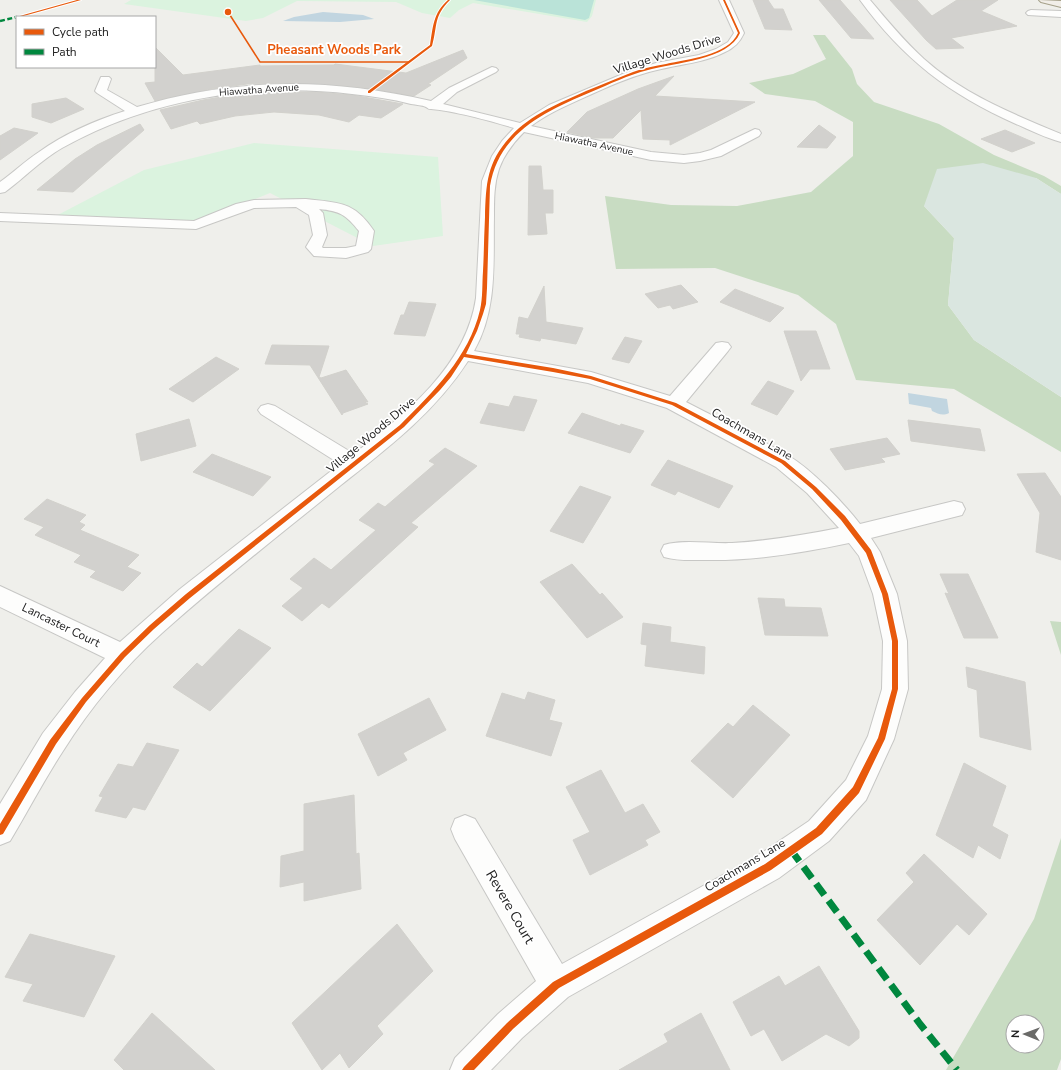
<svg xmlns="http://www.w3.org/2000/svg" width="1061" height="1070" font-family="'Nunito Sans',sans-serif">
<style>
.forest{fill:#c8dcc2;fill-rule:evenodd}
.wetland{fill:#dae6e0}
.park{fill:#dbf3df}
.pitch{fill:#bae3d8}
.water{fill:#c1d5e0}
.building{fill:#d2d1ce;stroke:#d2d1cc}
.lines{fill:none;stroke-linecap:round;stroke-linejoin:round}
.minor-casing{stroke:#c7c7c5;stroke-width:2}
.major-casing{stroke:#a5a089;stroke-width:2}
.minor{fill:#fdfdfc;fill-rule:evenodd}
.major{fill:#f1eee8;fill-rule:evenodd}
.quiet-far1{stroke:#00873e;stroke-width:2.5;stroke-dasharray:5 2.5;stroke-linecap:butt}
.quiet{stroke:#00873e;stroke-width:7;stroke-dasharray:14 7;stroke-linecap:butt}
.cycleway-casing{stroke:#fff;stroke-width:2}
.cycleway{fill:#e8590c;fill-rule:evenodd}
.labels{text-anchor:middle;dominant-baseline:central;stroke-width:3.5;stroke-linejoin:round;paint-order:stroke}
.far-street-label{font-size:10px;fill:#222;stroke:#fff}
.street-label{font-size:12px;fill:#222;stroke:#fff}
.near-street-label{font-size:14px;fill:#222;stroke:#fff}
.leader{fill:none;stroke:#e8590c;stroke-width:1.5}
.callout-dot{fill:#e8590c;stroke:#fff;stroke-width:1.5}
.callout-label{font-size:13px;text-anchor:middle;font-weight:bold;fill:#e8590c;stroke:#fff;stroke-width:3.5;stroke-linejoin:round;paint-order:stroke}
</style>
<rect width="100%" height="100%" fill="#efefeb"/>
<g class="forest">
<polygon points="813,35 825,35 852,69 857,84 874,102 939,124 994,155 1044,176 1061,186 1061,194 1036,178 924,206 954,238 948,305 974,340 1061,397 1061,452 954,389 856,380 836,324 798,295 715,268 616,269 605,196 671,205 737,206 811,192 853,156 853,122 815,101 765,94 749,83 793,74 826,59"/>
<polygon points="1050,621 1061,622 1061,655"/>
<path d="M1061,838V1059L1057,1070H946L1034,919ZM1013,1022H1037V1046H1013Z"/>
</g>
<polygon class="wetland" points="983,163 1036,178 1061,194 1061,397 974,340 948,305 954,238 924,206 937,169"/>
<g class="park">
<polygon points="131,0 596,0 592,16 587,22 473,3 459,10 450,18 422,13 396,2 297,1 263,18 246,21 124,4"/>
<polygon points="254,143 438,157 443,236 373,246 270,193 197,223 52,218 144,170"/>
</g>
<polygon class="pitch" points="474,0 594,0 589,18 585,20"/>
<g class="water">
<polygon points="323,12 363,15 374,19 340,22 283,21 294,17"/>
<path d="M908,393L947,399L949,413C943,416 938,414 932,411L931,408L909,404Z"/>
</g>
<g class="building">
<polygon points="753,0 768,0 774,9 783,9 792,30 765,29"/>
<polygon points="819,0 840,0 874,39 851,38"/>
<polygon points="890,0 917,0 932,16 957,0 998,0 981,11 1017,26 951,38 964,48 936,49 926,40"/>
<polygon points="155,47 183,75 260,65 260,66 334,65 335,64 406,73 463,50 467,58 428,84 431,85 414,96 356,87 284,83 247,84 211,89 155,101 145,83 155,82"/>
<polygon points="674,76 655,96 755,102 670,145 670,140 643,139 641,110 613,138 593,138 567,132 587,112 638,89"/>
<polygon points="277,92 315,92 352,95 403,104 381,118 359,115 349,122 319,115 274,112 235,116 200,124 197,121 171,129 160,110 203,100 240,94"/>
<polygon points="66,98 84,109 51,123 32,117 32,104"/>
<polygon points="140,124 144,130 73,192 37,190 75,159 97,145"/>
<polygon points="819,125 836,137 827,148 797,147"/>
<polygon points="14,128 38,133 0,160 0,136"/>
<polygon points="1005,130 1035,143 1012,152 981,139"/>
<polygon points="529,166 541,166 543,190 553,190 553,213 545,213 547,234 528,235"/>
<polygon points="681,285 698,302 673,309 670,305 658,308 645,294"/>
<polygon points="544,286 546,322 583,328 576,344 541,338 540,341 519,337 520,334 516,334 519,317 528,319"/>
<polygon points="735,289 784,308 770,322 720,302"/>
<polygon points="409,302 436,304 425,336 394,334 401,315 404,315"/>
<polygon points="784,331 816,331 830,369 810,369 801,381"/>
<polygon points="625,337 642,341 629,363 612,359"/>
<polygon points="272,345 329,346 319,377 321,378 346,370 368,402 363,401 368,404 343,413 342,415 310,365 265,364"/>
<polygon points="216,357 239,369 193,402 169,389"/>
<polygon points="768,381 794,391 777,415 751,404"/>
<polygon points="514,396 537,400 524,431 480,423 489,403 509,407"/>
<polygon points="582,413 620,426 621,424 644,431 630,453 568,433"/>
<polygon points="189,419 196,446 141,461 136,434"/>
<polygon points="908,420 980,429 985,451 911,441"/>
<polygon points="887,438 900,454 881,458 885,462 845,470 830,449"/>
<polygon points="445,448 477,466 411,523 418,527 329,608 322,603 302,621 282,606 303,588 290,579 314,558 331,570 376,530 359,520 378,503 385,507 435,464 429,461"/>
<polygon points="212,454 271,477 253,496 193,472"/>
<polygon points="668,460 733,486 719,508 678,491 675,495 651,485"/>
<polygon points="1045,473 1061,497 1061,560 1036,552 1040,513 1017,474"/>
<polygon points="580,486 611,497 583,543 550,531"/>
<polygon points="47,499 86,515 79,522 85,525 80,530 139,555 127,567 141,573 123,591 90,577 96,571 74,562 81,555 35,535 44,527 24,519"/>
<polygon points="572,564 600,595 602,593 623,617 587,638 540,582"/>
<polygon points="940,574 968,574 998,638 964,638 945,593 949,594"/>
<polygon points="758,598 784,599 785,607 821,608 828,636 765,635"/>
<polygon points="643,623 671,627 670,642 705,647 704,674 645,666 647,645 641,644"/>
<polygon points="239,629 271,648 210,711 173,687 197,663 202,667"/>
<polygon points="966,667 1025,682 1031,750 980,737 977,690 968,687"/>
<polygon points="528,692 555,700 549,720 562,723 551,756 486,736 502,693 525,700"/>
<polygon points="429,698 446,730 403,753 407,760 378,776 358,734"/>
<polygon points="753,705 790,735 733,798 691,761 728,723 733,727"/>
<polygon points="147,743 179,750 145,810 133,807 126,818 95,811 103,797 99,796 118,764 133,767"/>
<polygon points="964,763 1006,786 992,826 1008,835 1000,859 978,845 973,858 936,835"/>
<polygon points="601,770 625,813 643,804 660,832 645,840 648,845 590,875 573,840 590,832 566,787"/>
<polygon points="354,795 356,854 359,853 361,889 304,901 304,882 280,887 281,856 304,851 304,804"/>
<polygon points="924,854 987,914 969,935 957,924 920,965 877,920 914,882 906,873"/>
<polygon points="397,924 433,971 377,1026 383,1034 349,1068 340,1053 322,1070 292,1023"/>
<polygon points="30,934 115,956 84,1017 23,1001 33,984 5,977"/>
<polygon points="819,966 859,1031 859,1038 849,1046 826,1034 782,1061 764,1029 751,1036 733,1002 779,976 785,986"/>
<polygon points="152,1013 215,1070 124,1070 114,1060"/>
<polygon points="701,1013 730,1070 619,1070 668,1042 664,1034"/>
</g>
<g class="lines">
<g class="minor-casing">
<g id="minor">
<path d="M719,0H729L744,33C740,42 734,48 725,52C704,63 680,64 657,70C635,75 614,84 594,93C572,103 550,112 531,126L651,152L684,155L700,153L711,150L755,129L759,130L761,133L759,136L721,156L700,161L684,163L651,160L524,132C513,143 504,155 499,169C494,184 494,199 494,215C493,261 498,309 474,351L591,372L670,396L716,343L722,342L728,343L731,347L728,351L686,402C720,420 756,436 789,456C812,470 843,502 860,524L954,501L962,503L965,509L962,515L871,538L880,552L897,594L907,641L908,689L894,739L866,800L829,841L779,878L568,997L522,1038L491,1070H450L455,1058L498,1014L536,981L455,839L451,829L455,819L465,815L475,819L562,964L757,856L809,821L846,780L868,736L882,689L883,641L873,594L859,556L849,543C801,553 754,561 704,560C690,560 677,561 664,557L661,551L664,545C683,539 711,544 732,543C768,541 803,535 839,528L807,493L776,467L667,408L588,383L468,361C435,412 388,448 341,485C281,534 220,581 162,633C124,667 90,708 63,751C44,780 28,811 10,841L0,845V804L43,733L75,692L105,658L0,607V586L120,642L180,589L340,464L261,414L258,410L261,406L268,404L275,406L354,454C405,414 466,367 476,298L482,181L492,156L502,141L514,128C491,121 454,111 431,109C427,109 430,109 426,107C422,105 416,105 411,104C392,99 372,96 352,94C253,82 150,99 62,148C41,160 24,178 5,192L0,193V182C13,173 25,161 39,152C64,134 96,120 125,111L97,93L95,91L101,77H109L111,79L107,90L137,107C238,77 329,78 431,101L449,88L492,67L496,68L498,70L496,72L457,92L443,104L520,123L549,105L625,73L656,63L699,55L716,49L728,42L734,33Z"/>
<path d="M860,0H870C887,20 904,41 924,59C963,94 1013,114 1061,134V142C1046,138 1030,130 1016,124C949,94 903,59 860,0Z"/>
<polygon points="1031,10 1061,11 1061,17 1028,15 1026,13 1028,11"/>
<path d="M306,199C339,203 354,201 374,231L371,249L368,252L346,258L314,256L306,247L313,235L309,215L296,207L254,208L196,229L0,221V213L194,221L236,204L254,200ZM319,209C340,211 346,215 359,231L356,246L346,248H323L322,247L327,235L323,213Z"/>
</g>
</g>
<g class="major-casing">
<polygon id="major" points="1039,0 1061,1 1061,7 1041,2"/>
</g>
<use href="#minor" class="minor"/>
<use href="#major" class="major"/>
<polyline class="quiet-far1" points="0,21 17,17"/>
<polyline class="quiet" points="791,850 920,1024 957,1070"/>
<g class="cycleway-casing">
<g id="cycleway">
<polygon points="77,0 81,0 20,17 17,17 17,18 16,17"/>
<path d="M448,0H450C433,17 438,25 432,46L370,93H368V91L430,45C433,27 433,13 448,0Z"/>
<path d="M723,0H725L740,33C729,60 673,63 648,70C628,75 610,84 591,92C546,111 499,132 490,186L487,288L486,304L483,314L477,331L466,354L553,368L591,376L676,403L785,461L816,487L845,516L871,550L888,594L898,641V689L885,739L859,793L822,834L771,870L559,988L513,1029L474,1070H462L464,1067L507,1023L553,982L765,864L816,828L853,787L878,738L892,689V641L882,594L866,553L841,520L812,489L781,463L672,405L590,379L553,372L464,357L451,377L440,390L404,427L190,598L154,629L125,657L86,702L56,744L3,834L0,835V824L50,740L82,698L121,653L150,625L186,594L400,425C433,392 469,357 480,310C483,297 482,284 483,271C484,253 484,235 485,217C486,183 487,162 511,136C531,114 560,103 586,91C602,85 617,78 633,72C644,68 655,66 666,64C687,59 728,56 738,33Z"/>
</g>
</g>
<use href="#cycleway" class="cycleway"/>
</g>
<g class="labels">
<g class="far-street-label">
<text transform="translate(259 90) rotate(-4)">Hiawatha Avenue</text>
<text transform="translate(594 144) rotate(12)">Hiawatha Avenue</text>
</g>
<g class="street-label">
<text transform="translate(667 54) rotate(-17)">Village Woods Drive</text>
<text transform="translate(752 434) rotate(30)">Coachmans Lane</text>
<text transform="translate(371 435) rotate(-40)">Village Woods Drive</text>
<text transform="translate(61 625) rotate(26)">Lancaster Court</text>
<text transform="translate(745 865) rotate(-31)">Coachmans Lane</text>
</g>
<g class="near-street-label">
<text transform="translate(510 907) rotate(60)">Revere Court</text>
</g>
</g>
<path class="leader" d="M228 12L260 62H409"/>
<circle class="callout-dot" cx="228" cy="12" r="4"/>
<g class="callout-label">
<text x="334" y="54">Pheasant Woods Park</text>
</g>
<rect x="16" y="16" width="140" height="52" fill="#ffffff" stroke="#a7a7a7"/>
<rect x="24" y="29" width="20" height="6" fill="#e8590c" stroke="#a7a7a7"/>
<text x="52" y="36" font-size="12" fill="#222222">Cycle path</text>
<rect x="24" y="49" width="20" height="6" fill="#00873e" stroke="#a7a7a7"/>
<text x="52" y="56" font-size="12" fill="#222222">Path</text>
<g transform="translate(1025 1034) rotate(271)"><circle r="19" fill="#ffffff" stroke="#a7a7a7"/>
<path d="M0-3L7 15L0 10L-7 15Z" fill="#6a6a68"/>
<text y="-6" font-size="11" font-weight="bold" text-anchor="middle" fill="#222222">N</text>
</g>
</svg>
